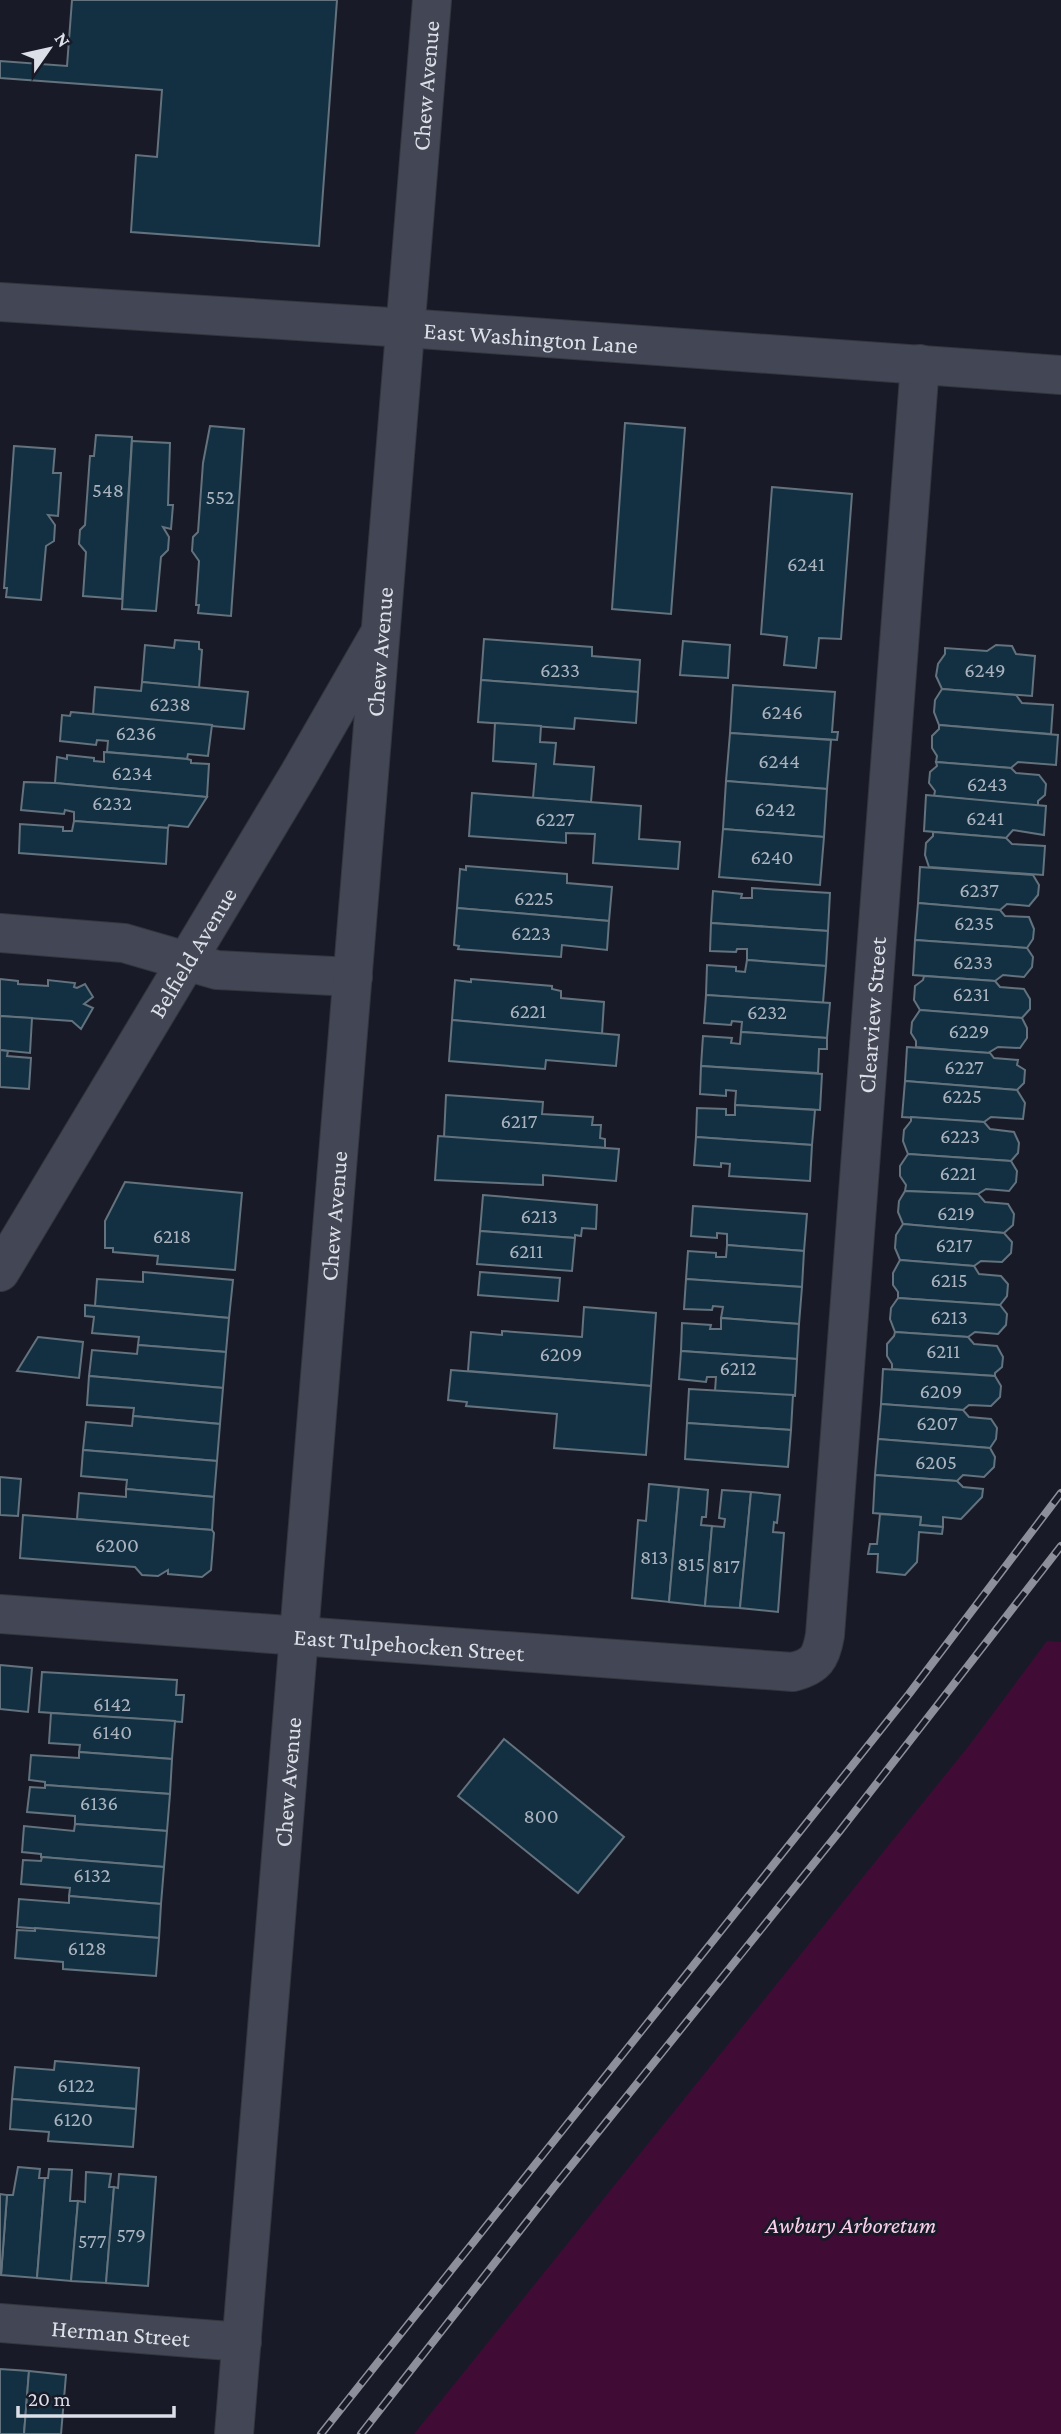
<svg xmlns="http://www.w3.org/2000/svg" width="1061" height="2434" font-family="'Crimson Pro',serif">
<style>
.green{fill:#400c36}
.building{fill:#133043;stroke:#63727c;stroke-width:2}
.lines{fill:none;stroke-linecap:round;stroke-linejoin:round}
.minor-casing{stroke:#34363f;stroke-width:40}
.tertiary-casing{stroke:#34363f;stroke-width:40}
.secondary-casing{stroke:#34363f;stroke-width:40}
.minor{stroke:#434755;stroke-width:38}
.tertiary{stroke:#434755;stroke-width:38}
.secondary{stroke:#434755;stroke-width:38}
.rail-casing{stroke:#8d909a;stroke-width:8}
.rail{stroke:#181b27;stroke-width:5;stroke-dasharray:16;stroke-linecap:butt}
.labels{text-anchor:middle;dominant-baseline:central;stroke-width:6;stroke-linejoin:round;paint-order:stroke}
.number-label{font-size:21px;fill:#aab3be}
.street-label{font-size:24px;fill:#dcdfe7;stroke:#181b27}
.park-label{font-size:24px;font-style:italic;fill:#facfec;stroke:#181b27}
</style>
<rect width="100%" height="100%" fill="#181b27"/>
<polygon class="green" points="1047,1641 1061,1642 1061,2434 414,2434 971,1743"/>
<g class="building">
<polygon points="72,0 337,0 319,246 131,232 136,155 157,157 162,90 0,78 0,61 67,66"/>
<polygon points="625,423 685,428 671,614 612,609"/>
<polygon points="210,426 244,429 231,616 198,613 199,605 196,605 199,561 192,551 193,537 198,532 203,463"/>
<polygon points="96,435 132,437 122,599 83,596 86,552 79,544 80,530 85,525 90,456 94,456"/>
<polygon points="132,441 170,443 168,505 173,505 171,529 163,527 169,537 168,550 161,557 156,611 122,609"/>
<polygon points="14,446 55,449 53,473 61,473 58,516 48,515 55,525 54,541 46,546 41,600 6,597 7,588 4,588"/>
<polygon points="772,487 852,494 841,639 819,638 816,668 784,665 787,637 761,634"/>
<polygon points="484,639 592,647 592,656 640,660 638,692 481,680"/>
<polygon points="175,640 199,642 199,649 202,650 199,688 142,682 145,645 174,648"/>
<polygon points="683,641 730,645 728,678 680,675"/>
<polygon points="996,645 1012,646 1016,654 1035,656 1032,696 942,689 936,676 938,664 945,654 945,648 987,651"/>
<polygon points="481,680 638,692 636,723 575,718 574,729 478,722"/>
<polygon points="142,682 248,692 244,729 93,715 95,687 141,691"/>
<polygon points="733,685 835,692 832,732 838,732 837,740 730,733"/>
<polygon points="942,689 1016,695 1022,703 1053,705 1051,734 939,725 934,712 935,700"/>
<polygon points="71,712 212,725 208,756 188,754 187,759 107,752 108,741 97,740 96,745 60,741 62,715 70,716"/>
<polygon points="495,723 541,726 540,742 556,743 554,764 594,767 591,802 533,798 536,764 493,761"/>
<polygon points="939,725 1058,735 1056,765 1018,762 1011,768 936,762 937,756 932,748 932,736 939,729"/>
<polygon points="730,733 831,740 827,789 726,781"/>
<polygon points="104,752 187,759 191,760 191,763 209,764 207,797 55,783 57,757 67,759 67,755 94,758 94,761 104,762"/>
<polygon points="936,762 1011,768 1016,773 1039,775 1046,784 1045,795 1038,801 1038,806 934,796 935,791 929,783 930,772 937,766"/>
<polygon points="726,781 827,789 824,837 723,829"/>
<polygon points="24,782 55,783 207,797 188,827 169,825 168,828 74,821 74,812 65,810 64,814 21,810"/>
<polygon points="472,793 641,806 639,839 680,842 678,869 593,863 595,834 566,833 566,843 469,836"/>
<polygon points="926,795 1046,806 1044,835 1013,830 1006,838 924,831"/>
<polygon points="74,821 168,828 166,864 19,853 20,824 63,827 63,831 72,831"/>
<polygon points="723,829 824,837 820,885 719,877"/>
<polygon points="933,832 1006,838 1012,844 1045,846 1043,875 929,867 925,855 926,843 933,836"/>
<polygon points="466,866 567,874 567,883 612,887 609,921 457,908 460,869 466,870"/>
<polygon points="920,867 1033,875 1039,885 1038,895 1029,906 1007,904 1000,910 918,903"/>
<polygon points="752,888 830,893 828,931 711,923 713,891 742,894 741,898 752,898"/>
<polygon points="918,903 1000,910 1005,916 1029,917 1034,929 1033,939 1027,948 915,940"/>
<polygon points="457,908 609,921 607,950 562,945 561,957 458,949 459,946 454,945"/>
<polygon points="711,923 828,931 826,966 747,960 747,949 737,949 736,952 710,951"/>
<polygon points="915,940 1027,948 1033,957 1032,967 1024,977 1003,975 995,981 913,975"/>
<polygon points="747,960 826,966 823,1003 706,995 707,965 736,967 736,971 745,972"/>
<polygon points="924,976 995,981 1000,987 1024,989 1030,999 1030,1009 1022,1018 920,1010 914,1000 915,986 923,980"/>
<polygon points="0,979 18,981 18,984 48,986 48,980 75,983 74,987 77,988 85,984 93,997 84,1004 93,1008 81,1029 72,1021 0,1016"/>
<polygon points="471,979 552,986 552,989 561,991 561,998 604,1002 602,1034 452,1020 455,980 471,982"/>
<polygon points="706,995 830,1003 827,1038 741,1032 742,1022 732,1021 731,1025 704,1023"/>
<polygon points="920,1010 1022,1018 1027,1028 1027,1038 1020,1048 998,1047 988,1053 916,1047 916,1041 911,1033 912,1022"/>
<polygon points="0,1016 32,1018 30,1053 0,1050"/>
<polygon points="452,1020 619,1035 616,1066 546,1060 545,1069 449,1061"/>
<polygon points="741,1032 827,1038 827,1049 819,1049 818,1073 701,1066 703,1036 732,1038 731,1043 740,1044"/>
<polygon points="907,1047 990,1053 994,1058 1018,1060 1017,1065 1025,1070 1024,1083 1017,1090 905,1081"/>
<polygon points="0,1050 8,1051 7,1056 31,1058 29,1089 0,1087"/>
<polygon points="701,1066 822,1074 820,1110 735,1105 736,1091 726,1090 726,1096 700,1094"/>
<polygon points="905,1081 1017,1090 1025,1103 1023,1119 991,1117 984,1122 902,1117"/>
<polygon points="446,1095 543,1102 542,1114 593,1117 592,1125 601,1125 600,1138 605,1139 605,1148 444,1137"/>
<polygon points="735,1105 815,1110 812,1145 696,1137 697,1108 726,1109 726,1115 735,1115"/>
<polygon points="911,1117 984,1122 990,1129 1014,1132 1019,1143 1018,1153 1011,1161 908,1154 903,1141 904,1130 911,1121"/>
<polygon points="438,1136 619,1149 616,1181 543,1175 543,1185 435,1180"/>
<polygon points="696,1137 812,1145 810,1181 729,1176 730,1164 721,1163 721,1167 694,1165"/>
<polygon points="908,1154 1011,1161 1017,1171 1016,1182 1009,1191 986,1189 978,1194 905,1191 906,1185 900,1176 900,1166"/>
<polygon points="125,1182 242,1193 235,1270 157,1264 158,1256 113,1252 113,1248 105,1248 105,1221"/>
<polygon points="905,1191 978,1194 985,1202 1008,1204 1014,1214 1013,1225 1004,1233 903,1224 898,1212 899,1201"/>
<polygon points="483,1195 597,1205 596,1229 582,1228 581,1236 575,1235 575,1238 480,1231"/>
<polygon points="693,1206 807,1214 804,1251 727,1245 727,1234 717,1233 717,1238 691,1236"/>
<polygon points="903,1224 1004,1233 1012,1242 1011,1253 1002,1262 981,1261 974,1266 900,1260 895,1248 896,1235"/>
<polygon points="480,1231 575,1238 572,1271 477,1264"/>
<polygon points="727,1245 804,1251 802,1287 686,1279 688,1251 716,1253 716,1257 726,1257"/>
<polygon points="900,1260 974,1266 979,1274 1001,1276 1008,1284 1007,1296 1000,1305 898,1298 898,1292 893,1285 893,1273"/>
<polygon points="143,1272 233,1280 229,1318 95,1306 97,1279 143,1282"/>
<polygon points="480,1272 560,1278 558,1301 478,1295"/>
<polygon points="686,1279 802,1287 799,1324 721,1318 723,1307 713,1306 712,1310 684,1309"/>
<polygon points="898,1298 1000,1305 1007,1314 1006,1325 998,1334 975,1332 968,1337 895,1332 890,1319 891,1308"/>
<polygon points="85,1305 229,1318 226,1352 138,1345 139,1337 92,1333 94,1317 85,1316"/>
<polygon points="584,1307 656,1313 651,1386 468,1371 471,1332 502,1335 502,1331 582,1337"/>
<polygon points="721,1318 799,1324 797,1359 681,1351 682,1323 711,1325 710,1329 721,1329"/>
<polygon points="895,1332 968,1337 974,1344 997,1346 1003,1357 1002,1367 995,1373 995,1376 892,1369 892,1364 887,1356 887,1344 894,1336"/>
<polygon points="38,1337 83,1342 79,1378 17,1371"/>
<polygon points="138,1345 226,1352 223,1388 89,1376 92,1350 137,1354"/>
<polygon points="681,1351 797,1359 795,1396 715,1391 716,1377 707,1377 706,1382 679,1379"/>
<polygon points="883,1369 995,1376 1001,1386 1000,1397 991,1406 969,1405 963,1410 881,1404"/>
<polygon points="451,1370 651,1386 646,1455 554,1448 557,1414 466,1406 467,1402 448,1400"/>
<polygon points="89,1376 223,1388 220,1424 133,1416 134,1408 87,1405"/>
<polygon points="689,1389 793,1395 791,1430 687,1423"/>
<polygon points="881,1404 963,1410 969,1417 991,1419 997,1428 996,1439 990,1448 878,1439"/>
<polygon points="133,1416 220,1424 217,1461 83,1450 86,1422 132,1426"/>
<polygon points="687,1423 791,1430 788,1467 685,1459"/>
<polygon points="878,1439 990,1448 995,1457 994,1467 984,1477 963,1475 957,1481 875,1475"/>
<polygon points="83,1450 217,1461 214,1497 126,1489 127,1480 81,1476"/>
<polygon points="875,1475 957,1481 963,1487 983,1489 982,1497 961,1519 943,1517 943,1527 920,1525 921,1517 873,1513"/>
<polygon points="0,1477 21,1479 18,1516 0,1515"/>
<polygon points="649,1484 679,1487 669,1602 632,1598 638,1520 646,1521"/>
<polygon points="679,1487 708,1490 706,1517 702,1517 701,1525 712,1526 705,1606 669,1602"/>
<polygon points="126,1489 214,1497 212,1530 77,1519 79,1493 126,1497"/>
<polygon points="722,1490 751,1492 740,1608 705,1606 712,1526 724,1527 725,1519 719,1518"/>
<polygon points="751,1492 780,1495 777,1523 774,1522 773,1532 784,1533 778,1612 740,1608"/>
<polygon points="880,1514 921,1517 920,1525 943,1527 942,1534 919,1532 917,1562 905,1575 877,1572 878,1554 868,1554 870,1544 877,1544"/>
<polygon points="23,1515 212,1530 214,1533 211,1570 202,1577 168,1574 168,1570 158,1576 142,1575 135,1567 20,1558"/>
<polygon points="0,1665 32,1668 28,1712 0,1709"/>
<polygon points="42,1672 177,1680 176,1695 184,1695 182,1722 39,1712"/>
<polygon points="51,1713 175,1721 172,1759 79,1752 80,1745 49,1743"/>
<polygon points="504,1739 624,1837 578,1893 458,1796"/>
<polygon points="79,1752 172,1759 170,1794 45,1785 45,1782 29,1780 31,1755 79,1758"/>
<polygon points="45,1785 170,1794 167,1831 75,1824 75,1816 27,1812 30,1787 45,1788"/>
<polygon points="75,1824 167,1831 164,1867 41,1857 41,1854 22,1852 24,1826 74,1831"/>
<polygon points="42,1857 164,1867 161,1904 69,1896 70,1888 21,1884 23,1860 41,1861"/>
<polygon points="69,1896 161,1904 159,1938 17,1927 19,1899 69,1903"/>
<polygon points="35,1928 159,1938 156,1976 63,1969 63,1962 15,1958 17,1930 35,1931"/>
<polygon points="55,2061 139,2068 136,2109 12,2099 15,2067 54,2070"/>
<polygon points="12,2099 136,2109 133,2147 48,2141 49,2132 10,2129"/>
<polygon points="18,2167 40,2169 39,2178 45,2178 37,2278 1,2275 7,2195 13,2195"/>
<polygon points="49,2169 72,2170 70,2201 78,2201 71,2281 37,2278 45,2178 48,2178"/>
<polygon points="86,2172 111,2174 109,2187 114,2187 106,2283 71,2281 78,2201 85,2202"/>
<polygon points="119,2174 156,2177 148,2286 106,2283 114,2187 118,2188"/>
<polygon points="0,2194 7,2195 1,2275 0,2275"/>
<polygon points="0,2369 29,2371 24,2434 0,2434"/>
<polygon points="29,2371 66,2375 61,2434 24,2434"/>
</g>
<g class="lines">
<g class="minor-casing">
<g id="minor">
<polyline points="0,933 124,943 217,970 353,977"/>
<path id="s1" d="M0,1272L299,774L380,633"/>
<path id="s2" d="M0,1614L793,1672C816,1666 821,1658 825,1635L920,364"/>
<path id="s3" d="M0,2323L242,2342"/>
</g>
</g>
<g class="tertiary-casing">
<g id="tertiary">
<path id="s4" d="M234,2434L432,0"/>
</g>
</g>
<g class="secondary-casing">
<g id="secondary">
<path id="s5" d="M0,302L406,328L1061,375"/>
</g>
</g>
<use href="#minor" class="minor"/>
<use href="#tertiary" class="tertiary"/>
<use href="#secondary" class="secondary"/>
<g class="rail-casing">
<g id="rail">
<polyline points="321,2434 909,1694 1061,1493"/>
<polyline points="361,2434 554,2187 839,1832 1061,1546"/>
</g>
</g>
<use href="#rail" class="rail"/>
</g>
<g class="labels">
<g class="number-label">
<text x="108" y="490">548</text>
<text x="220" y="497">552</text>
<text x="806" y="564">6241</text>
<text x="560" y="670">6233</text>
<text x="985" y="670">6249</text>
<text x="170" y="704">6238</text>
<text x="782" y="712">6246</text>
<text x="136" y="733">6236</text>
<text x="779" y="761">6244</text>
<text x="132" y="773">6234</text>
<text x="987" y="784">6243</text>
<text x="112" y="803">6232</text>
<text x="775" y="809">6242</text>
<text x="985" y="818">6241</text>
<text x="555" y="819">6227</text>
<text x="772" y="857">6240</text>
<text x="979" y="890">6237</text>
<text x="534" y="898">6225</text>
<text x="974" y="923">6235</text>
<text x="531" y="933">6223</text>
<text x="973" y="962">6233</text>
<text x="971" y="994">6231</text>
<text x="528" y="1011">6221</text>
<text x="767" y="1012">6232</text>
<text x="969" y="1031">6229</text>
<text x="964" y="1067">6227</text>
<text x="962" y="1096">6225</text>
<text x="519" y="1121">6217</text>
<text x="960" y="1136">6223</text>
<text x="958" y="1173">6221</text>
<text x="956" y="1213">6219</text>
<text x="539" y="1216">6213</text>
<text x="172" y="1236">6218</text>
<text x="954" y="1245">6217</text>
<text x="526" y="1251">6211</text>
<text x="949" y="1280">6215</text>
<text x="949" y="1317">6213</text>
<text x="943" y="1351">6211</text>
<text x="561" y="1354">6209</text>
<text x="738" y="1368">6212</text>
<text x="941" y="1391">6209</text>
<text x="937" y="1423">6207</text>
<text x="936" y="1462">6205</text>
<text x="117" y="1545">6200</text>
<text x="654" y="1557">813</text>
<text x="691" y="1564">815</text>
<text x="726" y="1566">817</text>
<text x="112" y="1704">6142</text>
<text x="112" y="1732">6140</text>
<text x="99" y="1803">6136</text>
<text x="541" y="1816">800</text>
<text x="92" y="1875">6132</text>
<text x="87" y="1948">6128</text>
<text x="76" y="2085">6122</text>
<text x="73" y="2119">6120</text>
<text x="131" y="2235">579</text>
<text x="92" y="2241">577</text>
</g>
<g class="street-label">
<text stroke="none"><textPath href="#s4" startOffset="2356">Chew Avenue</textPath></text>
<text stroke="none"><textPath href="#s5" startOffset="532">East Washington Lane</textPath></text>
<text stroke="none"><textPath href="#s4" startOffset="1788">Chew Avenue</textPath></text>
<text stroke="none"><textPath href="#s1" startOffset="373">Belfield Avenue</textPath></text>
<text stroke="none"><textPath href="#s2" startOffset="1470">Clearview Street</textPath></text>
<text stroke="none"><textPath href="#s4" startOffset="1222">Chew Avenue</textPath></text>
<text stroke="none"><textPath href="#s2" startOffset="410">East Tulpehocken Street</textPath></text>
<text stroke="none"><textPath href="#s4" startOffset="654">Chew Avenue</textPath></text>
<text stroke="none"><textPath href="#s3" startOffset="121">Herman Street</textPath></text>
</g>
<g class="park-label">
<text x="851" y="2224">Awbury Arboretum</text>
</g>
</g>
<g transform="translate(49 49) rotate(56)" stroke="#181b27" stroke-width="5" paint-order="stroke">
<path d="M0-5L12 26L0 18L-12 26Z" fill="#dcdfe7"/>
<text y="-10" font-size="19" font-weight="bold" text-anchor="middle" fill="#dcdfe7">N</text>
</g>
<path d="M18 2406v10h156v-10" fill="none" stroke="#dcdfe7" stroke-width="3.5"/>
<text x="28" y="2406" font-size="21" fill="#dcdfe7" stroke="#181b27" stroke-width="5" paint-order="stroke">20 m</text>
</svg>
